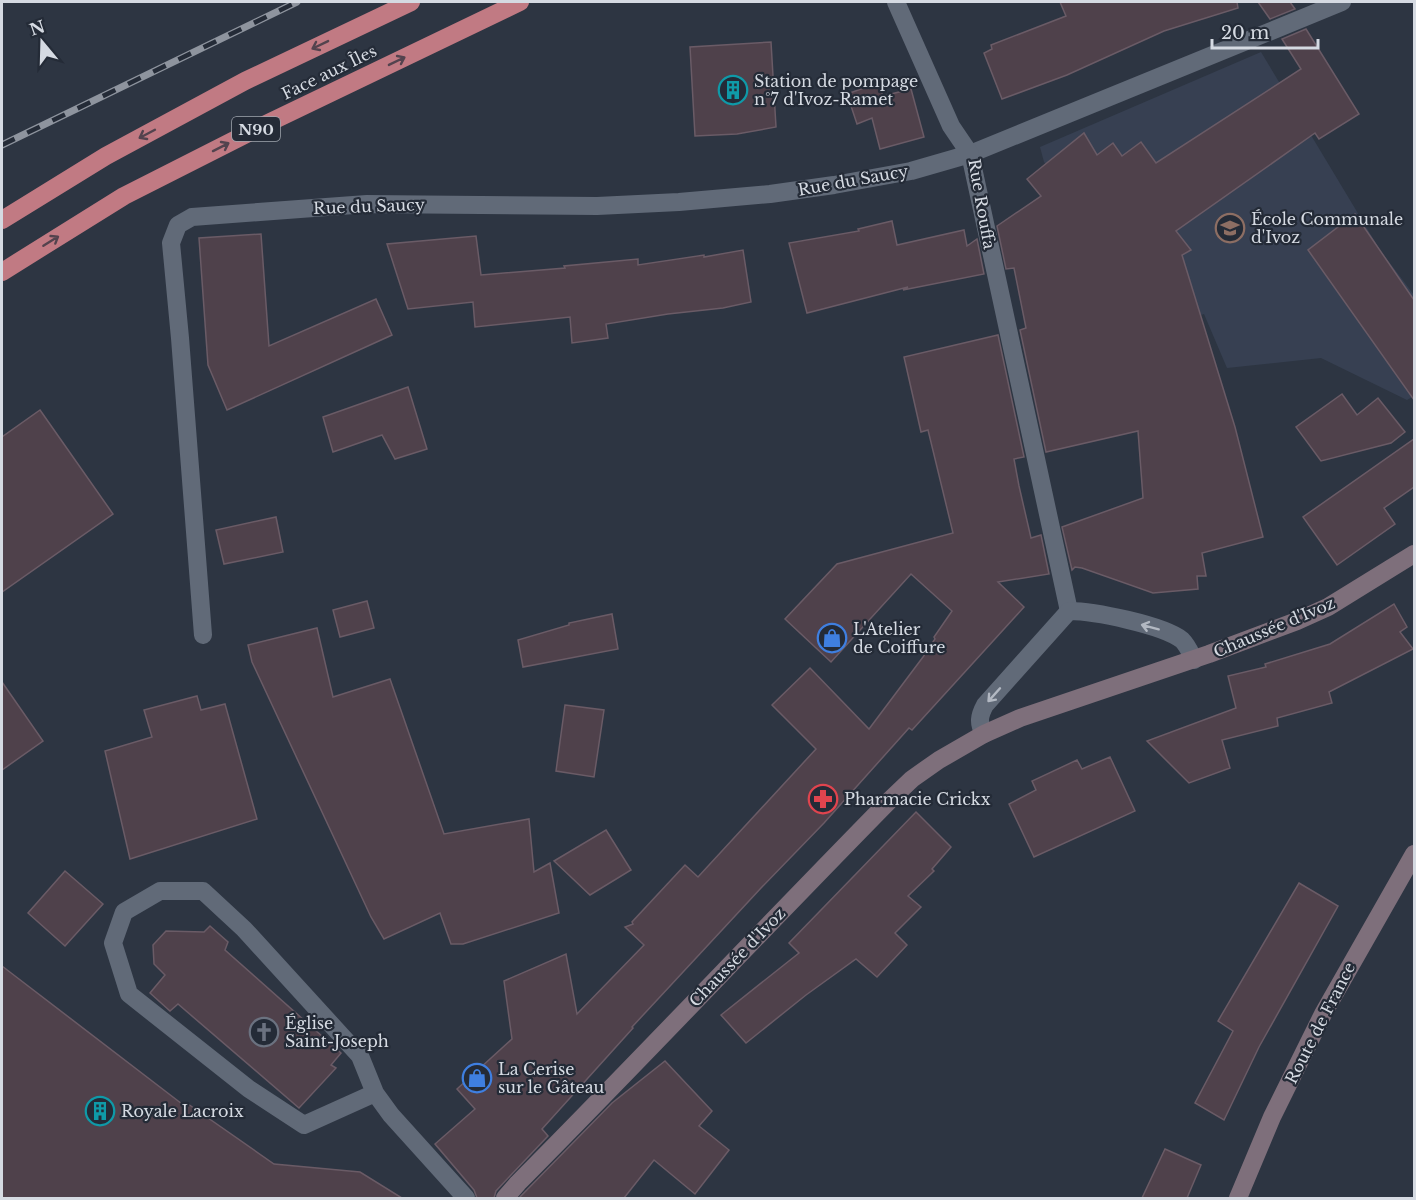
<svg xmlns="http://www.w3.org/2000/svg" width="1416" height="1200" font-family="'Libre Baskerville',serif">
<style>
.built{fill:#374052}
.building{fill:#4f414b;stroke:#6a5b66;stroke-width:1.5}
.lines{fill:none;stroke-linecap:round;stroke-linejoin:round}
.street{stroke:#616a78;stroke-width:18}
.secondary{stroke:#7e6f7b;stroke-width:18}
.highway{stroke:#c17a83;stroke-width:18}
.rail-casing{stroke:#8e949e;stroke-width:7}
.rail{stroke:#242b37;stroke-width:4.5;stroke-dasharray:14;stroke-linecap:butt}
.oneway{stroke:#53434e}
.oneway2{stroke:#b2b8c2}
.labels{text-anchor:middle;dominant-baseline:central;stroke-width:4.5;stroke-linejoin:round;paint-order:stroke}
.shield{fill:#242b37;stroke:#a0a6af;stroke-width:1.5}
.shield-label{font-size:15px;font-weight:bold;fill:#d5dae2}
.street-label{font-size:16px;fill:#d5dae2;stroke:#242b37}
.poi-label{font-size:16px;fill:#d5dae2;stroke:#242b37;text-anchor:start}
</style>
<rect width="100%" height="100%" fill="#2d3542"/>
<polygon class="built" points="1261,52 1380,250 1414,295 1414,396 1407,400 1321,358 1227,368 1204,314 1164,327 1078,206 1044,162 1040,147"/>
<g class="building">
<polygon points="1060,2 1237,2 1238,8 1164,31 1067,75 1002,99 984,53 992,49 991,45 1066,16"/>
<polygon points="1258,2 1290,2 1295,9 1270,19"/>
<polygon points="1306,29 1359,114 1319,139 1315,133 1176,231 1191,250 1182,255 1235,427 1263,537 1202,553 1206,576 1197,576 1198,589 1153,593 1082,568 1075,567 1072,570 1062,527 1143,498 1138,431 1046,452 1020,330 1026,328 1014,268 1006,269 997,226 1041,196 1027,179 1084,133 1097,155 1113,143 1122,156 1141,142 1156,163 1301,69 1282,39"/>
<polygon points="771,42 776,127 737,134 695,136 690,47"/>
<polygon points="878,83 883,96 911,89 924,137 880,149 872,118 857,124 847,94"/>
<polygon points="1355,214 1414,300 1414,400 1308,250"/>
<polygon points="892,221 897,245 964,230 967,246 977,239 984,274 903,290 908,287 807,313 789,243 859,231 858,229"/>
<polygon points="261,234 269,346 376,299 392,335 227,410 208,365 199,238"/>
<polygon points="476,236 481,275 565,268 564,266 638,259 638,265 704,255 704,257 743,250 751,302 723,308 668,314 606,324 608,338 572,343 570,317 475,327 473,302 408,309 387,244"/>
<polygon points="998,335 1024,457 1014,459 1019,486 1031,538 1041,535 1049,574 998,582 1024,607 912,730 909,728 824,823 761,888 632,1027 633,1028 542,1129 548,1136 510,1176 496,1191 494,1198 477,1198 474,1190 435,1144 475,1109 457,1089 512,1039 504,981 566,954 577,1014 644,945 625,927 633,924 632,922 685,865 698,877 816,749 772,705 810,668 869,729 923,657 935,639 934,637 952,611 911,574 831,662 785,619 837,564 953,533 928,430 921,432 904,357"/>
<polygon points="408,387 427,449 395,459 382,435 333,452 323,417"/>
<polygon points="1342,394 1357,415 1378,398 1405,432 1391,443 1321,461 1296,427"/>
<polygon points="40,410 113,514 2,592 2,437"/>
<polygon points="1414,439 1414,487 1384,508 1395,524 1337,565 1303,517"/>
<polygon points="276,517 283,552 224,564 216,530"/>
<polygon points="367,601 374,628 340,637 333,610"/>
<polygon points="1394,604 1407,627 1400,632 1413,649 1329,692 1332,703 1277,718 1278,726 1222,740 1230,768 1189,783 1147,741 1236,708 1228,676 1266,667 1265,664 1330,644"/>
<polygon points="612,614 618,649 523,667 518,640 569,625 569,623"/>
<polygon points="317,628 333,697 390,679 444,834 529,819 534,872 550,863 559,913 463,944 451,944 440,913 384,939 371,917 252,662 248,645"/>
<polygon points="2,682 43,741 2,770"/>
<polygon points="197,696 201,710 225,704 257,819 130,859 105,751 152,737 144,710"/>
<polygon points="565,705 604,710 594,777 556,771"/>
<polygon points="1110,757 1135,811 1034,857 1009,804 1036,790 1032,781 1077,760 1082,769"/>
<polygon points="916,812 951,847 932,869 934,871 908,896 921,907 895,933 907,945 877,977 856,959 806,995 746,1043 721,1015 799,953 789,943"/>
<polygon points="606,830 631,870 590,895 554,861"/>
<polygon points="65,871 103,904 65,946 28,913"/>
<polygon points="1299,883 1338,906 1259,1047 1224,1120 1195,1103 1233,1031 1218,1021"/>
<polygon points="210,926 228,942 225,950 341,1053 331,1065 336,1068 299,1108 178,1004 170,1011 150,993 165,975 154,964 153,945 166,931 204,932"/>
<polygon points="2,966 186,1107 188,1104 274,1164 360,1172 402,1198 2,1198"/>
<polygon points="665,1061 712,1111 699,1126 729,1150 695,1194 654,1160 624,1198 519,1198 612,1103"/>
<polygon points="1165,1149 1201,1165 1187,1198 1142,1198"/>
</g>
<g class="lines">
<g class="street">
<polyline points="1069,611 970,154 1342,2"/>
<polyline points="203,635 180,338 171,243 178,225 192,217 367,204 597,206 679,202 770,194 834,185 911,171 970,154 951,126 896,2"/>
<path d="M984,734C978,723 979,716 985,705L1069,611C1094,611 1163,625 1182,640C1188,646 1190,652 1194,660"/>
<polyline points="375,1093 304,1125 249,1089 129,994 113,943 124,912 160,891 203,891 244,929 360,1056 375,1093 391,1115 466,1198"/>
</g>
<g class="secondary">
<path d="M505,1198L518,1183C644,1056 766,926 891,799L912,779L939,760L984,734L1020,718L1209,654L1297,621L1328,607L1414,554"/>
<polyline points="1238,1198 1272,1117 1323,1014 1414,854"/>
</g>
<g class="highway">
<polyline points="2,220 106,156 245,81 411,2"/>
<polyline points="2,272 124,196 264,125 520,2"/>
</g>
<g class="rail-casing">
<polyline id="rail" points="2,145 297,2"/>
</g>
<use href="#rail" class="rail"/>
</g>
<defs><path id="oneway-shaft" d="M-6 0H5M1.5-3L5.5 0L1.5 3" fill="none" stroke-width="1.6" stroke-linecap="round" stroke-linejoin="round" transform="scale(1.5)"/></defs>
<g class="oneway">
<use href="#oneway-shaft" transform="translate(320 45) rotate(154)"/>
<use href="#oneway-shaft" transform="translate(397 61) rotate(-26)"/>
<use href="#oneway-shaft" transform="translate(147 134) rotate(152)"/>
<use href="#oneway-shaft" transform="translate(221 147) rotate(-27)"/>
<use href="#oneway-shaft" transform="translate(51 241) rotate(-32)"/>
</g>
<g class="oneway2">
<use href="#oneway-shaft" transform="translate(1150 627) rotate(-165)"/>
<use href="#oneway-shaft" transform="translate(994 695) rotate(132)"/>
</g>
<defs>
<g id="building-ring" transform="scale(1.5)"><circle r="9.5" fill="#242b37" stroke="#0f9aa8" stroke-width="1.5"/><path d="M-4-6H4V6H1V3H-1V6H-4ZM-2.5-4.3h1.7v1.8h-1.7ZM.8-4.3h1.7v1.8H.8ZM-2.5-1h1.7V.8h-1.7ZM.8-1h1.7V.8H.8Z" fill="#0f9aa8"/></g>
<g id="school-ring" transform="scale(1.5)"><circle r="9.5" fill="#242b37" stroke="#8d6e63" stroke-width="1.5"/><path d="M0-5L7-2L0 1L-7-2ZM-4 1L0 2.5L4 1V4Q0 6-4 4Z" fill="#8d6e63"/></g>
<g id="shop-ring" transform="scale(1.5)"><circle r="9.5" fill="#242b37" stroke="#3f7fe0" stroke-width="1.5"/><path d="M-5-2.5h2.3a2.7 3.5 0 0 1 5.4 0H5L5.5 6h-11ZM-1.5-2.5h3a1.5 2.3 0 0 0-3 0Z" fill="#3f7fe0"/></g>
<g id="pharmacy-ring" transform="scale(1.5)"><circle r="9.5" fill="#242b37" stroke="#e0444e" stroke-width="1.5"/><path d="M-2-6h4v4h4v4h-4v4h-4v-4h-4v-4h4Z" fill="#e0444e"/></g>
<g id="church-ring" transform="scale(1.5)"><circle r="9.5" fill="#242b37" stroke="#6b7280" stroke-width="1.5"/><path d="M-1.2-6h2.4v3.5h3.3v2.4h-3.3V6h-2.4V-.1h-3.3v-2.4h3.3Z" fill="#6b7280"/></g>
</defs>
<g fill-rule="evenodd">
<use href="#building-ring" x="733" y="90"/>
<use href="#school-ring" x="1230" y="228"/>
<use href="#shop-ring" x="832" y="638"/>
<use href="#pharmacy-ring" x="823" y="799"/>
<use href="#church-ring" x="264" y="1032"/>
<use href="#shop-ring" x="477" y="1078"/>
<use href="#building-ring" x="100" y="1111"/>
</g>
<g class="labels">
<rect class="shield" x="232" y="117" width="48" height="24" rx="4.5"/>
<g class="shield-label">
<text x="256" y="129">N90</text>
</g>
<g class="street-label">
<text transform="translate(329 72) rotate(-26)">Face aux Îles</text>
<text transform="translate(853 180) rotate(-10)">Rue du Saucy</text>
<text transform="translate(982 204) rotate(80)">Rue Rouffa</text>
<text transform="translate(369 206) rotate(-2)">Rue du Saucy</text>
<text transform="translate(1274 627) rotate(-23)">Chaussée d'Ivoz</text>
<text transform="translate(737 957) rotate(-46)">Chaussée d'Ivoz</text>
<text transform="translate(1320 1023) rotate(-63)">Route de France</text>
</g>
<g class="poi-label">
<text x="754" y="81">Station de pompage<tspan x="754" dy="18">n°7 d'Ivoz-Ramet</tspan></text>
<text x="1251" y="219">École Communale<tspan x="1251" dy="18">d'Ivoz</tspan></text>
<text x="853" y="629">L'Atelier<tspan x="853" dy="18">de Coiffure</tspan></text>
<text x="844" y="799">Pharmacie Crickx</text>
<text x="285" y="1023">Église<tspan x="285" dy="18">Saint-Joseph</tspan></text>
<text x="498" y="1069">La Cerise<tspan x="498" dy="18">sur le Gâteau</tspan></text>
<text x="121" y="1111">Royale Lacroix</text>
</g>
</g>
<rect width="1416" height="1200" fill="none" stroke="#d5dae2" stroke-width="6"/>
<g transform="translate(42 42) rotate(341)" stroke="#242b37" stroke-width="4.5" paint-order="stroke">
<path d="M0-4.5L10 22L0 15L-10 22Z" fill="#d5dae2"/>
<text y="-9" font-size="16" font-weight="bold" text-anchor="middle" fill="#d5dae2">N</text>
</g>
<path d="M1212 39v9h106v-9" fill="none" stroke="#d5dae2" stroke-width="3"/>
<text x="1221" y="39" font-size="18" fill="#d5dae2" stroke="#242b37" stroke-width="4.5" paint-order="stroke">20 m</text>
</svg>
